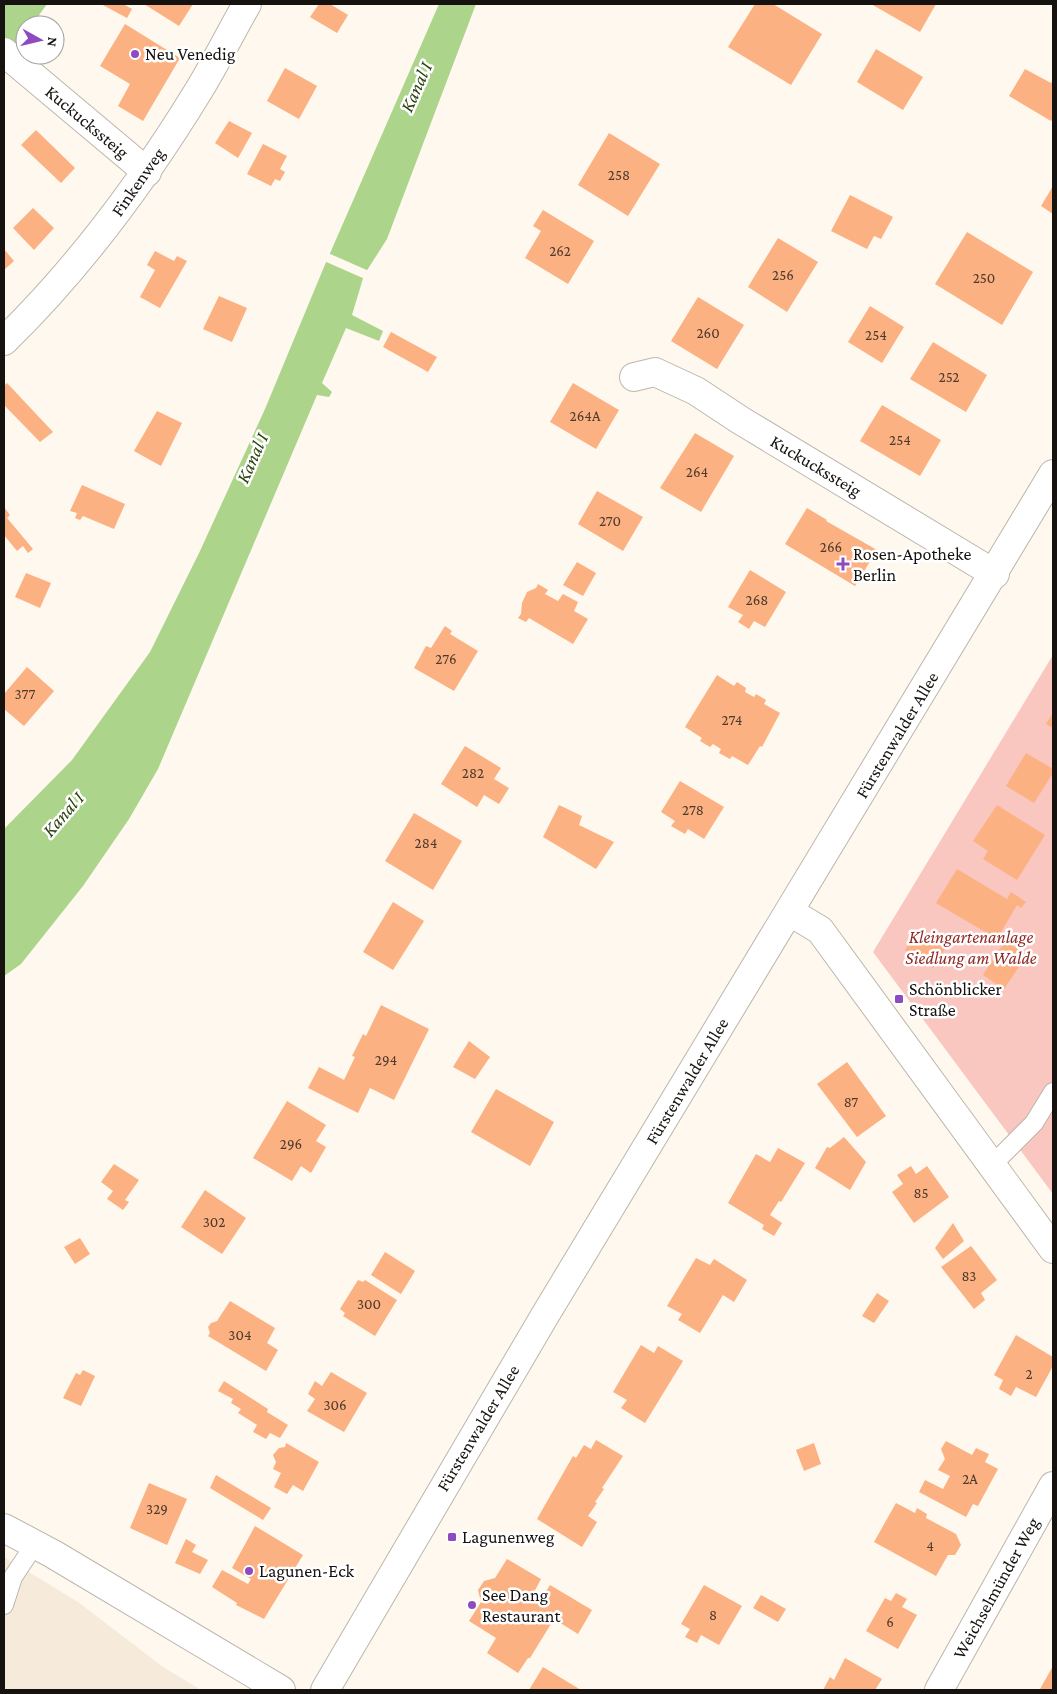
<svg xmlns="http://www.w3.org/2000/svg" width="1057" height="1694" font-family="'Crimson Pro',serif">
<style>
.built{fill:#f6ebda}
.green{fill:#fac6c0}
.water{fill:#acd48b}
.pier{fill:#fef8ee}
.building{fill:#fbb182}
.lines{fill:none;stroke-linecap:round;stroke-linejoin:round}
.service-casing{stroke:#bcb6ac;stroke-width:20}
.minor-casing{stroke:#bcb6ac;stroke-width:30}
.tertiary-casing{stroke:#bcb6ac;stroke-width:30}
.secondary-casing{stroke:#bcb6ac;stroke-width:30}
.service{stroke:#fff;stroke-width:18}
.minor{stroke:#fff;stroke-width:28}
.tertiary{stroke:#fff;stroke-width:28}
.secondary{stroke:#fff;stroke-width:28}
.poi-dot{fill:#8e4bbf;stroke:#fff;stroke-width:2}
.labels{text-anchor:middle;dominant-baseline:central;stroke-width:5;stroke-linejoin:round;paint-order:stroke}
.number-label{font-size:15px;fill:#4e3a2c}
.poi-label{font-size:18px;fill:#15120f;stroke:#fff;text-anchor:start}
.street-label{font-size:18px;fill:#15120f;stroke:#fff}
.park-label{font-size:18px;font-style:italic;fill:#8f2a26;stroke:#fff}
.water-label{font-size:19px;font-style:italic;fill:#2a420e;stroke:#fff}
</style>
<rect width="100%" height="100%" fill="#fef8ee"/>
<polygon class="built" points="4,1557 78,1602 163,1667 201,1690 4,1690"/>
<polygon class="green" points="1053,655 1053,1194 873,952"/>
<g class="water">
<polygon points="4,4 47,4 32,25 25,25 25,35 4,62"/>
<polygon points="439,4 476,4 387,239 364,275 352,315 383,331 379,341 346,328 322,383 332,392 329,397 317,395 158,769 129,819 83,886 21,964 4,976 4,829 72,760 150,652 200,551 265,409 324,267"/>
</g>
<polygon class="pier" points="328,253 369,271 365,279 324,261"/>
<g class="building">
<polygon points="101,4 123,4 132,9 127,18"/>
<polygon points="144,4 193,4 179,26"/>
<polygon points="319,4 330,4 348,15 337,33 310,17"/>
<polygon points="755,4 773,4 822,34 791,85 728,47"/>
<polygon points="871,4 936,4 920,32"/>
<polygon points="125,24 180,58 143,121 118,106 130,84 100,66"/>
<polygon points="876,49 923,77 903,110 857,82"/>
<polygon points="285,68 317,86 299,119 267,101"/>
<polygon points="1025,69 1051,83 1053,80 1053,118 1051,121 1009,96"/>
<polygon points="229,121 252,133 238,158 215,143"/>
<polygon points="36,130 75,168 61,183 21,145"/>
<polygon points="609,133 660,164 628,216 578,185"/>
<polygon points="263,144 287,156 280,169 285,172 280,181 275,179 271,186 247,174"/>
<polygon points="1053,186 1053,214 1041,206"/>
<polygon points="850,195 893,217 881,239 874,236 867,249 831,231"/>
<polygon points="33,208 54,228 34,250 13,228"/>
<polygon points="543,210 594,241 568,284 525,258 541,231 533,226"/>
<polygon points="967,232 1033,272 1002,325 935,284"/>
<polygon points="778,238 818,262 787,312 748,287"/>
<polygon points="4,249 14,261 4,270"/>
<polygon points="155,251 174,261 177,256 187,261 160,308 140,297 155,270 147,265"/>
<polygon points="219,296 247,308 232,342 203,329"/>
<polygon points="698,297 744,325 717,369 671,341"/>
<polygon points="870,306 904,327 882,363 848,342"/>
<polygon points="391,332 437,357 428,372 383,347"/>
<polygon points="933,342 987,375 966,412 910,379"/>
<polygon points="7,383 53,432 40,442 5,406 4,407 4,386"/>
<polygon points="573,383 619,410 596,449 550,422"/>
<polygon points="882,405 941,440 920,476 860,441"/>
<polygon points="157,411 182,423 161,466 134,451"/>
<polygon points="695,433 734,456 701,512 660,488"/>
<polygon points="82,485 125,504 114,529 83,516 80,520 75,518 77,513 70,511"/>
<polygon points="597,491 643,517 623,551 578,524"/>
<polygon points="4,507 10,515 7,518 33,549 28,553 23,546 17,551 4,535"/>
<polygon points="807,508 827,520 826,521 877,550 855,586 785,544"/>
<polygon points="577,562 596,573 583,596 563,585"/>
<polygon points="750,570 786,592 765,627 754,621 749,629 738,622 743,615 728,607"/>
<polygon points="26,573 51,583 40,608 15,597"/>
<polygon points="538,584 548,590 545,594 558,601 563,594 578,602 574,611 588,619 573,644 529,618 526,622 518,618 521,614 522,603 527,592 536,588"/>
<polygon points="445,626 452,631 450,634 478,651 454,691 414,668 426,646 431,648"/>
<polygon points="27,667 54,691 24,726 4,709 4,694"/>
<polygon points="717,675 734,686 737,682 746,688 745,692 754,697 756,694 766,700 764,704 780,713 762,747 760,746 748,765 732,756 730,759 719,753 721,749 713,744 710,747 700,741 702,738 685,727"/>
<polygon points="1053,713 1053,728 1046,724"/>
<polygon points="465,746 501,768 494,779 509,788 499,804 484,795 477,807 441,784"/>
<polygon points="1026,753 1053,769 1053,773 1034,803 1006,786"/>
<polygon points="680,781 724,807 704,839 688,829 685,834 671,826 675,821 661,812"/>
<polygon points="559,805 582,816 579,825 614,842 596,869 543,837"/>
<polygon points="997,805 1045,835 1017,880 983,859 988,851 973,841"/>
<polygon points="414,813 462,841 433,890 385,861"/>
<polygon points="957,869 1007,899 1011,892 1026,902 1021,908 1017,905 997,939 936,903"/>
<polygon points="393,902 424,921 393,970 363,952"/>
<polygon points="919,929 946,947 933,968 905,950"/>
<polygon points="1005,941 1027,955 1004,989 983,975"/>
<polygon points="381,1005 429,1029 394,1100 370,1088 358,1113 308,1088 319,1067 344,1080 355,1057 352,1056 363,1034 366,1036"/>
<polygon points="469,1041 490,1057 475,1079 453,1067"/>
<polygon points="847,1062 886,1116 857,1137 817,1084"/>
<polygon points="496,1089 554,1122 530,1166 471,1132"/>
<polygon points="287,1101 326,1125 316,1141 326,1147 311,1173 301,1166 292,1181 253,1158"/>
<polygon points="844,1137 866,1162 850,1190 815,1168 827,1147 830,1148"/>
<polygon points="778,1148 805,1163 781,1202 779,1201 770,1215 782,1223 774,1236 762,1229 764,1225 728,1203 756,1154 770,1162"/>
<polygon points="114,1164 139,1180 125,1200 129,1202 123,1210 107,1199 113,1191 101,1182"/>
<polygon points="911,1166 916,1174 927,1166 949,1197 914,1223 892,1192 903,1184 897,1175"/>
<polygon points="205,1190 246,1218 222,1254 181,1227"/>
<polygon points="953,1223 964,1241 943,1259 935,1248"/>
<polygon points="80,1238 90,1254 75,1264 64,1247"/>
<polygon points="971,1246 997,1280 981,1293 985,1300 974,1309 941,1267"/>
<polygon points="385,1252 415,1271 401,1294 371,1275"/>
<polygon points="696,1258 710,1265 714,1259 747,1280 734,1302 723,1295 700,1333 678,1320 682,1314 667,1306"/>
<polygon points="358,1280 363,1282 365,1280 397,1300 375,1336 343,1316 345,1313 340,1309"/>
<polygon points="877,1293 889,1301 874,1323 862,1316"/>
<polygon points="230,1301 275,1328 267,1343 278,1350 266,1371 208,1336 210,1333 208,1327 211,1323 217,1321"/>
<polygon points="1016,1335 1053,1357 1053,1366 1036,1397 1016,1387 1011,1396 999,1389 1003,1380 994,1375"/>
<polygon points="641,1345 654,1353 658,1346 683,1361 645,1423 621,1408 627,1400 613,1392"/>
<polygon points="83,1370 95,1376 81,1406 63,1398 76,1373 80,1375"/>
<polygon points="331,1372 367,1393 344,1432 307,1411 315,1399 308,1394 315,1381 322,1386"/>
<polygon points="224,1381 268,1409 267,1412 288,1425 280,1438 270,1433 266,1439 253,1432 257,1425 238,1413 241,1409 231,1403 233,1399 218,1391"/>
<polygon points="596,1440 623,1456 602,1488 604,1489 595,1502 597,1503 588,1516 597,1522 582,1547 537,1519 573,1456 576,1458 584,1445 591,1449"/>
<polygon points="946,1441 972,1455 976,1448 989,1454 985,1462 998,1469 978,1506 973,1504 966,1517 919,1492 925,1480 943,1489 950,1476 938,1470 945,1459 941,1449"/>
<polygon points="286,1443 319,1462 303,1491 293,1485 287,1494 274,1487 281,1473 273,1469 276,1462 273,1455 279,1448 285,1447"/>
<polygon points="814,1443 821,1464 804,1471 796,1450"/>
<polygon points="216,1475 271,1508 263,1520 210,1488"/>
<polygon points="149,1483 187,1499 167,1545 130,1528"/>
<polygon points="896,1503 915,1513 917,1508 927,1514 926,1518 956,1534 961,1545 955,1555 948,1555 936,1576 874,1542"/>
<polygon points="255,1526 303,1555 264,1619 236,1605 237,1603 212,1587 222,1570 248,1584 251,1579 232,1568"/>
<polygon points="186,1539 196,1545 192,1552 208,1560 200,1574 175,1563"/>
<polygon points="507,1559 541,1579 532,1596 540,1601 550,1585 592,1610 578,1634 554,1619 530,1658 528,1658 518,1673 487,1653 496,1638 469,1621 481,1602 478,1590 484,1581 495,1578"/>
<polygon points="704,1585 742,1606 719,1645 701,1635 697,1643 685,1637 690,1629 681,1624"/>
<polygon points="896,1593 907,1599 902,1607 917,1615 898,1649 866,1631 885,1598 891,1601"/>
<polygon points="761,1595 786,1609 778,1622 753,1608"/>
<polygon points="845,1658 882,1679 875,1690 823,1690 830,1677 834,1680"/>
<polygon points="1053,1666 1053,1690 1043,1690 1040,1689"/>
<polygon points="543,1667 581,1690 529,1690"/>
</g>
<g class="lines">
<g class="service-casing">
<g id="service">
<polyline points="992,1165 1034,1123 1053,1092"/>
<polyline points="4,1605 13,1577 35,1544"/>
</g>
</g>
<g class="minor-casing">
<g id="minor">
<polyline points="4,52 147,172"/>
<path d="M4,341C80,267 144,180 199,90C216,62 231,32 247,4"/>
<polyline points="634,377 655,372 696,391 740,420 995,574"/>
<polyline points="4,1528 53,1554 281,1690"/>
<polyline points="939,1690 1053,1486"/>
</g>
</g>
<g class="tertiary-casing">
<polyline id="tertiary" points="790,912 820,930 1053,1249"/>
</g>
<g class="secondary-casing">
<polyline id="secondary" points="325,1690 544,1317 1053,474"/>
</g>
<use href="#service" class="service"/>
<use href="#minor" class="minor"/>
<use href="#tertiary" class="tertiary"/>
<use href="#secondary" class="secondary"/>
</g>
<g class="poi-dot">
<circle cx="135" cy="54" r="5"/>
<path d="M840.5 556.5h5v5h5v5h-5v5h-5v-5h-5v-5h5z"/>
<rect x="894" y="994" width="10" height="10" rx="2.5"/>
<rect x="447" y="1532" width="10" height="10" rx="2.5"/>
<circle cx="249" cy="1571" r="5"/>
<circle cx="472" cy="1605" r="5"/>
</g>
<g class="labels">
<g class="number-label">
<text x="619" y="175">258</text>
<text x="560" y="251">262</text>
<text x="783" y="275">256</text>
<text x="984" y="278">250</text>
<text x="708" y="333">260</text>
<text x="876" y="335">254</text>
<text x="949" y="377">252</text>
<text x="585" y="416">264A</text>
<text x="900" y="440">254</text>
<text x="697" y="472">264</text>
<text x="610" y="521">270</text>
<text x="831" y="547">266</text>
<text x="757" y="600">268</text>
<text x="446" y="659">276</text>
<text x="25" y="694">377</text>
<text x="732" y="720">274</text>
<text x="473" y="773">282</text>
<text x="693" y="810">278</text>
<text x="426" y="843">284</text>
<text x="386" y="1060">294</text>
<text x="851" y="1102">87</text>
<text x="291" y="1144">296</text>
<text x="921" y="1193">85</text>
<text x="214" y="1222">302</text>
<text x="969" y="1276">83</text>
<text x="369" y="1304">300</text>
<text x="240" y="1335">304</text>
<text x="1029" y="1374">2</text>
<text x="335" y="1405">306</text>
<text x="970" y="1479">2A</text>
<text x="157" y="1509">329</text>
<text x="930" y="1546">4</text>
<text x="713" y="1615">8</text>
<text x="890" y="1622">6</text>
</g>
<g class="poi-label">
<text x="145" y="54">Neu Venedig</text>
<text x="853" y="554">Rosen-Apotheke<tspan x="853" dy="21">Berlin</tspan></text>
<text x="909" y="989">Schönblicker<tspan x="909" dy="21">Straße</tspan></text>
<text x="462" y="1537">Lagunenweg</text>
<text x="259" y="1571">Lagunen-Eck</text>
<text x="482" y="1595">See Dang<tspan x="482" dy="21">Restaurant</tspan></text>
</g>
<g class="street-label">
<text transform="translate(87 122) rotate(40)">Kuckuckssteig</text>
<text transform="translate(138 182) rotate(-55)">Finkenweg</text>
<text transform="translate(816 466) rotate(31)">Kuckuckssteig</text>
<text transform="translate(897 735) rotate(-59)">Fürstenwalder Allee</text>
<text transform="translate(687 1081) rotate(-59)">Fürstenwalder Allee</text>
<text transform="translate(478 1428) rotate(-59)">Fürstenwalder Allee</text>
<text transform="translate(996 1588) rotate(-61)">Weichselmünder Weg</text>
</g>
<g class="park-label">
<text x="971" y="937">Kleingartenanlage<tspan x="971" dy="21">Siedlung am Walde</tspan></text>
</g>
<g class="water-label">
<text transform="translate(416 87) rotate(-66)">Kanal I</text>
<text transform="translate(252 458) rotate(-66)">Kanal I</text>
<text transform="translate(63 814) rotate(-49)">Kanal I</text>
</g>
</g>
<rect width="1057" height="1694" fill="none" stroke="#15120f" stroke-width="10"/>
<g transform="translate(40 40) rotate(98)"><circle r="24" fill="#ffffff" stroke="#a1a09f"/>
<path d="M0-4L9 19L0 12L-9 19Z" fill="#8e4bbf"/>
<text y="-8" font-size="14" font-weight="bold" text-anchor="middle" fill="#15120f">N</text>
</g>
</svg>
